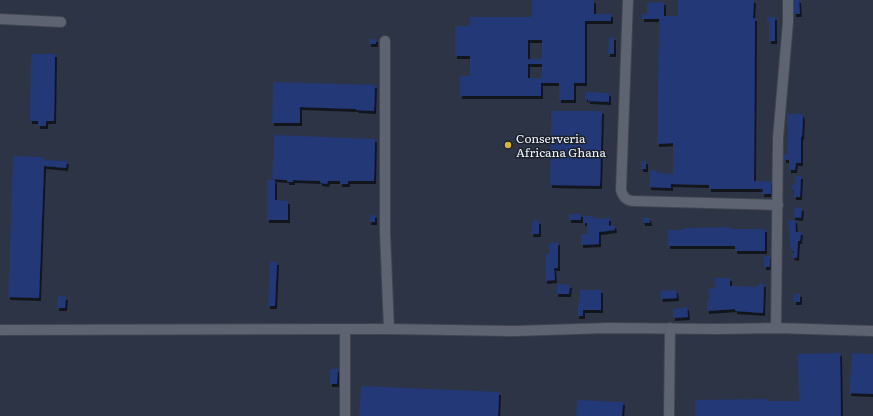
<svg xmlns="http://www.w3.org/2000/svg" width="873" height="416" font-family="Literata,serif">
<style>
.built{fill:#2d3446}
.building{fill:#233777;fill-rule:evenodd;filter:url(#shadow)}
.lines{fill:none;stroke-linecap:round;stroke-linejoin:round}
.minor-casing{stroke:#41444e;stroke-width:12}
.minor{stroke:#5d6371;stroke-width:10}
.poi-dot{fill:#d8b434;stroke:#1c212c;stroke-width:1.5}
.labels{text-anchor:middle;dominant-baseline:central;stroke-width:3;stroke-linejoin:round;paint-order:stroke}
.poi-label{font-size:12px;fill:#f1f4fc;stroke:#1c212c;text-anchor:start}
</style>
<defs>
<filter id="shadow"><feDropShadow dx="2" dy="3" stdDeviation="0" flood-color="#0009"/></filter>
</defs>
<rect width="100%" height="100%" fill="#252a36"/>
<rect class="built" x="0" y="0" width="873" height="416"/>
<g class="building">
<path d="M532,0H594V14H611V21H585V83H574V100H559V83H541V96H460V76H470V56H455V26H470V17H532ZM528,40H542V59H528ZM528,64H542V78H528Z"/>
<polygon points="678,0 754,0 753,18 755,18 754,181 771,182 771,194 762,194 763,189 709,189 709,185 671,184 671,188 649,187 650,170 657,171 657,173 673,174 673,143 657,144 659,19 642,19 642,14 647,14 647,3 664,2 664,16 678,16"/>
<polygon points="794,0 799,0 800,14 794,14"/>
<polygon points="767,17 775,17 775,41 769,41 769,22 767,22"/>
<polygon points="609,37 614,37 614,54 608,54"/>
<rect x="369" y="39" width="7" height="5"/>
<polygon points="31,54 55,54 54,121 46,121 46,126 38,126 38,121 30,121"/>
<polygon points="273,82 375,85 374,111 356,110 356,109 300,107 300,123 272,123"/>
<polygon points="586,92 609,93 609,102 588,101 588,99 585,99"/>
<polygon points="551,111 602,111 600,186 550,185"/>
<polygon points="787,114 802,114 803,118 802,137 801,137 801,163 796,163 795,170 789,170 789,160 784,160 784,154 787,154 788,125 787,125"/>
<polygon points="274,135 375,139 374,181 348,181 348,184 340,184 340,181 328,181 327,184 320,183 320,181 293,180 293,182 287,182 287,180 272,179"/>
<polygon points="13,156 44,157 44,160 67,161 66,168 44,166 39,298 8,297"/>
<rect x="641" y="161" width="5" height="8"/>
<polygon points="795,176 801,176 800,197 794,197 794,190 792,190 791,185 795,184"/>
<polygon points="267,180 275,180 275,200 288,201 288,220 267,220"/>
<polygon points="795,207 802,208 801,218 793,217"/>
<rect x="569" y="214" width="12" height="6"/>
<polygon points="370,215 375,215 375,222 369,222"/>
<polygon points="583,216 593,216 593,219 609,218 609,226 614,225 615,230 599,232 599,244 581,245 581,234 587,234 587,223 583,223"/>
<polygon points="642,218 649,218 650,223 643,223"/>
<polygon points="533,220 539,221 539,234 531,234"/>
<polygon points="795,220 796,232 801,232 800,241 798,241 797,258 792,257 794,251 791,251 788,221"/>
<polygon points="730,227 730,229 765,229 765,251 735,251 735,246 668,246 668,230 683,230 683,228"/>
<polygon points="558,242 558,268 554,268 555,280 545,281 546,254 550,253 548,244"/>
<rect x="764" y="256" width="6" height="11"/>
<polygon points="270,262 277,262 275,306 268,306"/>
<polygon points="714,278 730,278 730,286 758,287 758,284 764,284 763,313 735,311 735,309 707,311 707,300 709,300 708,289 715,288"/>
<polygon points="557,284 570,285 569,294 556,294"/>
<polygon points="580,290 601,290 601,310 583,310 583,316 577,316"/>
<polygon points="676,290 677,298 661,299 660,291"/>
<rect x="794" y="294" width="6" height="8"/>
<polygon points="58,296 66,297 65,308 57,308"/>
<polygon points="687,307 688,317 673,318 673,309"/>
<polygon points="840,353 841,416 695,416 695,400 767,399 767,401 799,401 798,354"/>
<polygon points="852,353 873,354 873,394 849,393"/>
<polygon points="330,369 338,369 337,384 330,384"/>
<polygon points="361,386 499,392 498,416 359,416"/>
<polygon points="577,400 623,402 622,416 576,416"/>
</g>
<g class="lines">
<g class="minor-casing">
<g id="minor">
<path d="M628,0L621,190C623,197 626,201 634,201L778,205"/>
<polyline points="0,19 61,22"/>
<polyline points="385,41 385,232 389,329"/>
<polyline points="776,328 778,138 788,22 788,0"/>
<polyline points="345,329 345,416"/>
<polyline points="0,330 389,329 515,331 608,328 718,329 776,328 873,331"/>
<polyline points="669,416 670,328"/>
</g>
</g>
<use href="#minor" class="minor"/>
</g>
<circle class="poi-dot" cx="508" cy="145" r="4"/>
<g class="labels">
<g class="poi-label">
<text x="516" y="138">Conserveria<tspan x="516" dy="14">Africana Ghana</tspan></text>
</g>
</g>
</svg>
